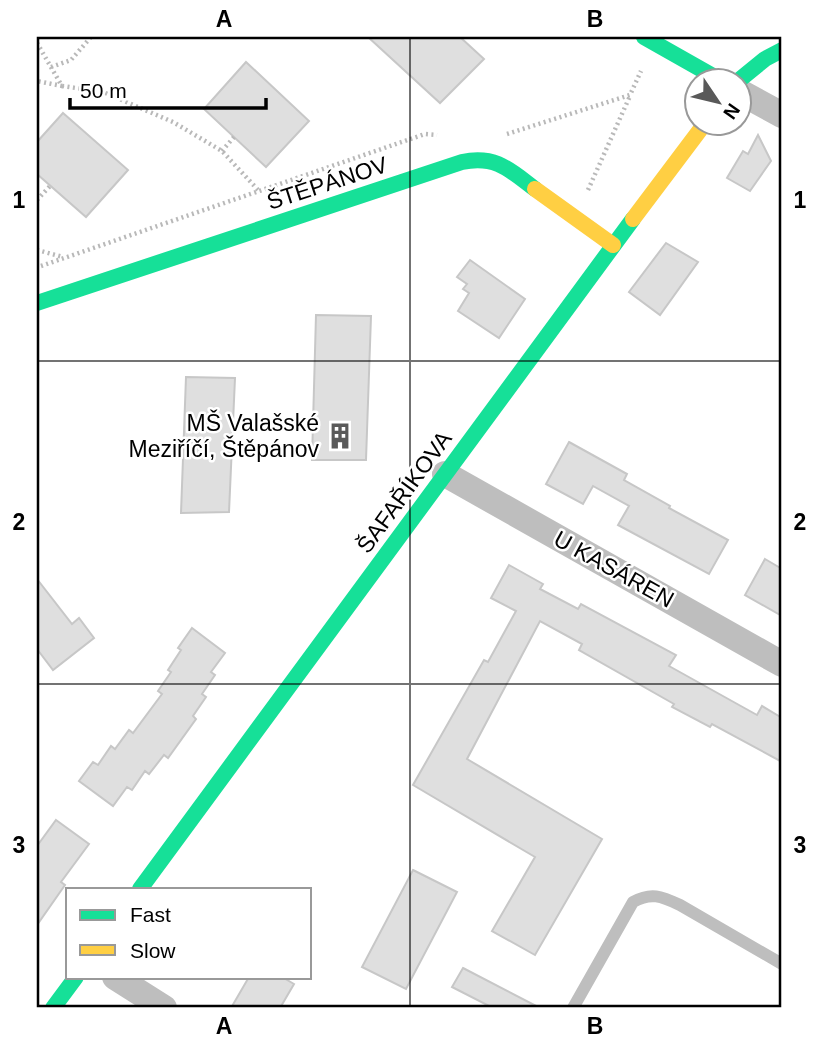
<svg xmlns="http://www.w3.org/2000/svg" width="819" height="1045" font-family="Helvetica,sans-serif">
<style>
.building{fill:#dfdfdf;stroke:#c7c7c7;stroke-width:2}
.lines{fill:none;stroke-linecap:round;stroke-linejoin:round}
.path{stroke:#b9b9b9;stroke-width:4.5;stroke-dasharray:2 3.5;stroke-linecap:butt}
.lane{stroke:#bebebe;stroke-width:12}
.street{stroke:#bebebe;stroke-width:26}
.fast{stroke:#16e098;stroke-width:16}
.slow{stroke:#ffcf43;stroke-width:16}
.grid{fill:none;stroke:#000;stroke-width:2;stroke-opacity:0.55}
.labels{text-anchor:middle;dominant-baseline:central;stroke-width:5;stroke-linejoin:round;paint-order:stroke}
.street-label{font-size:23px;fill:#000;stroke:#fff}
.poi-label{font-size:23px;fill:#000;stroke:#fff;text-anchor:end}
.neatline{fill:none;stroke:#000;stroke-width:2.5}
.grid-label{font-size:23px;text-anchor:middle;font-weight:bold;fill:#000}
</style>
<rect width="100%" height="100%" fill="#fff"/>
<g class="building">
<polygon points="368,37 460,37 484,59 440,103"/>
<polygon points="246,62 309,121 266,167 204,109"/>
<polygon points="63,113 128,170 86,217 37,174 37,142"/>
<polygon points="758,135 771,161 750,191 727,178 743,151 748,154"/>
<polygon points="666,243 698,262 660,315 629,292"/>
<polygon points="470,260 525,299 499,338 458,311 469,293 463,289 467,284 457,277"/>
<polygon points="316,315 371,316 366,460 312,460"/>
<polygon points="186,377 235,378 229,512 181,513"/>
<polygon points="569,442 627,474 624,480 670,506 669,508 728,540 709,574 618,525 629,506 593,486 583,504 546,484"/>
<polygon points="765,559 782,569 782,616 745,595"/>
<polygon points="509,565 543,584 540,589 578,609 581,604 676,655 669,666 757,715 762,706 782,718 782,762 712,724 710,727 672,707 674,704 579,650 582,644 540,621 467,759 602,839 535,955 492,931 535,857 413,785 484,660 488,662 516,611 491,598"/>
<polygon points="37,579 72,624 79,618 94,638 53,670 37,649"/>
<polygon points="192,628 225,653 211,672 215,675 202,694 206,697 193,716 196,719 168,758 164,755 149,774 145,771 132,790 127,787 113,806 79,781 93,762 98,765 111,746 115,749 129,730 133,733 162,694 158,691 171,672 168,670 181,650 178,648"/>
<polygon points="56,820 89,844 61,882 65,885 37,925 37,846"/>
<polygon points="413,870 457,892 406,989 362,967"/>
<polygon points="463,968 540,1008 493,1008 452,987"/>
<polygon points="249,977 282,977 294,984 280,1008 231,1008"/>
</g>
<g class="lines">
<g class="path">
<polyline points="37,43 62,86 37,81"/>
<polyline points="51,67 71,60 91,37"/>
<polyline points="62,86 103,92 173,122 222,151 259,191"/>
<polyline points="507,134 630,95 641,71"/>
<polyline points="222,151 234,137"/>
<polyline points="588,190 630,96"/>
<polyline points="37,200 50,186"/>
<polyline points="37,250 63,257"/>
<polyline points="41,266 425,134 437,135"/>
</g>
<path class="lane" d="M573,1008L633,902C651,892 661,896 680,905L782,964"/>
<g class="street">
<polyline points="738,91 782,115"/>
<polyline points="445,474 782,664"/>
<polyline points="115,977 164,1008"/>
</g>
<g class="fast">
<polyline points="644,37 720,80"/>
<polyline points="738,81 765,59 782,50"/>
<path d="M37,303L462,162C496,155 510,170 535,189"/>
<polyline points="140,889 633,219"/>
<polyline points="53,1008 76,977"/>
</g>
<g class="slow">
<polyline points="535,189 613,245"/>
<polyline points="633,219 706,122"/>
</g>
</g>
<path class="grid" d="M410,37V1008M37,361H782M37,684H782"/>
<defs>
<g id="building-bare" transform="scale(2.1)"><path d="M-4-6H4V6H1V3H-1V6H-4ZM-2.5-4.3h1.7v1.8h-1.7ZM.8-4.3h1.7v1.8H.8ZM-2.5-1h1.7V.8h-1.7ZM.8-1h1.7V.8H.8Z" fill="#595959" stroke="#fff" stroke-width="2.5" paint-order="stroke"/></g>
</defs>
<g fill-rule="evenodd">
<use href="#building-bare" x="340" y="436"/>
</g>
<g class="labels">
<g class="street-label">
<text transform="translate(327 183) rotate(-18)">ŠTĚPÁNOV</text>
<text transform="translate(404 492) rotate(-54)">ŠAFAŘÍKOVA</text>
<text transform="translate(614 569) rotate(29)">U KASÁREN</text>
</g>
<g class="poi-label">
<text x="319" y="423">MŠ Valašské<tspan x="319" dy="26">Meziříčí, Štěpánov</tspan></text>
</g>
</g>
<rect width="819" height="1045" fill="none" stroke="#ffffff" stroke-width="77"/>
<rect x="66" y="888" width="245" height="91" fill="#ffffff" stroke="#999999" stroke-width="2"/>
<rect x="80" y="910" width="35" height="10" fill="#16e098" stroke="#999999" stroke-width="2"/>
<text x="130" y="922" font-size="21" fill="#000000">Fast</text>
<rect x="80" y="945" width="35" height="10" fill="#ffcf43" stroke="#999999" stroke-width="2"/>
<text x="130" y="958" font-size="21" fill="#000000">Slow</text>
<g transform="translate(718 102) rotate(125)"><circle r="33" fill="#ffffff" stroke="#999999" stroke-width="2"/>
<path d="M0-5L12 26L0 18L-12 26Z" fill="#595959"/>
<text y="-10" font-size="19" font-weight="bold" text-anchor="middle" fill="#000000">N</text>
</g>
<path d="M70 98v10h196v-10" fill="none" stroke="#000000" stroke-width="3.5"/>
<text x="80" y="98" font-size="21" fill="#000000" stroke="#ffffff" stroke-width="5" paint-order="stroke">50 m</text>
<rect x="38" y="38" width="742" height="968" class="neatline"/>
<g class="grid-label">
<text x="224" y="27">A</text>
<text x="595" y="27">B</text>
<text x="19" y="208">1</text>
<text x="800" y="208">1</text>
<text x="19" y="530">2</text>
<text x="800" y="530">2</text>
<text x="19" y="853">3</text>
<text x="800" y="853">3</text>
<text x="224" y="1034">A</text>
<text x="595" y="1034">B</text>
</g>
</svg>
